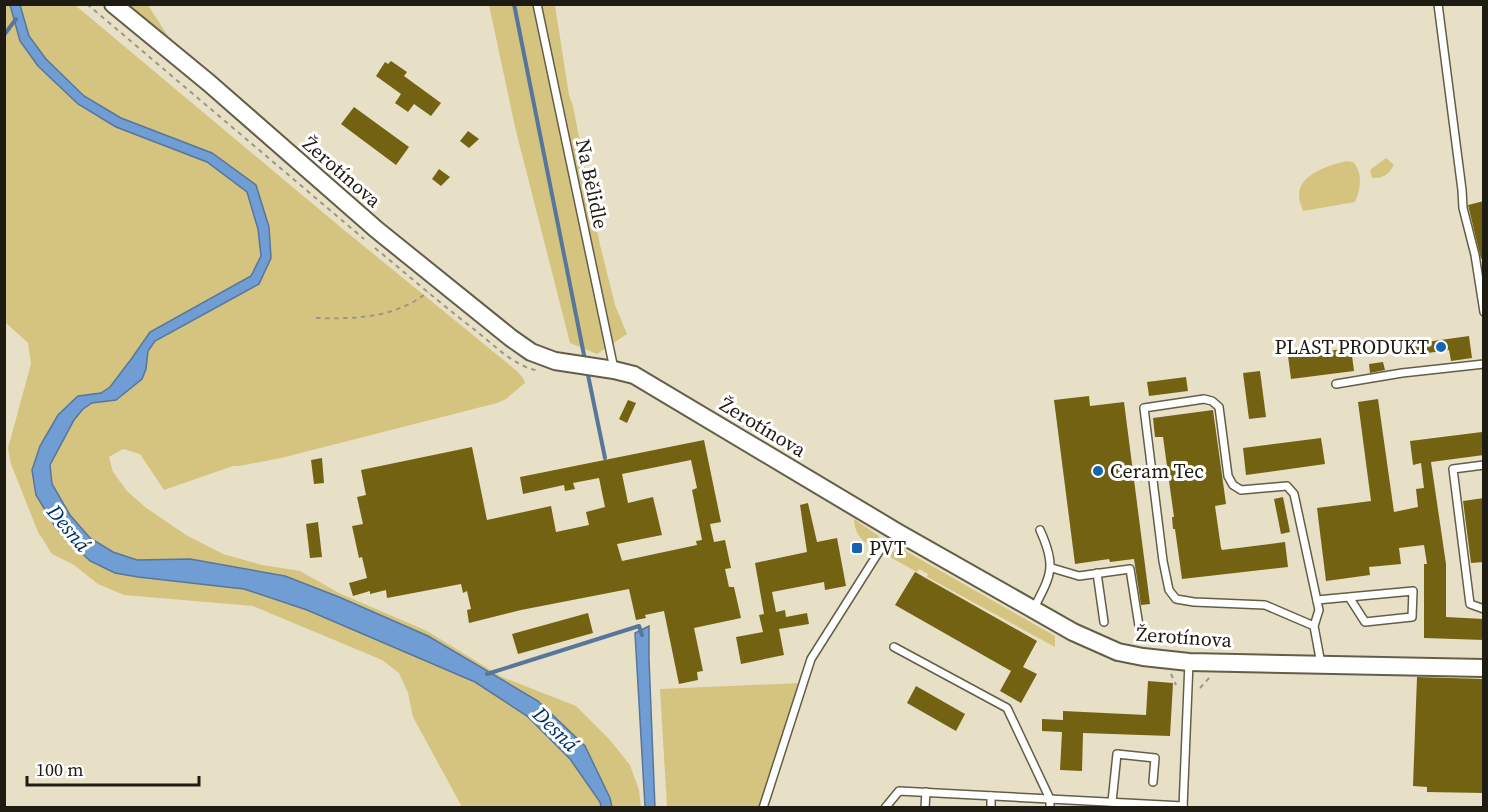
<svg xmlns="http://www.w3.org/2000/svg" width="1488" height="812" font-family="'Source Serif 4',serif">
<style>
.green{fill:#d5c480}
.water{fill:#6f9dd4;stroke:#57769a;stroke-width:1.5}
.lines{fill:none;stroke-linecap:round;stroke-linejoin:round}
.stream{stroke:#57769a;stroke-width:4}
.building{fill:#736212;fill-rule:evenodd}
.service-casing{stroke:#645e48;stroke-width:10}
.tertiary-casing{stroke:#645e48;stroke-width:20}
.path{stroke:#9c9783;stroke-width:2;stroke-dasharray:4.5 4.5;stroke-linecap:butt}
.service{stroke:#fff;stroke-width:7}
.tertiary{stroke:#fff;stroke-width:16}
.poi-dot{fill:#1663b2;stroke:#fff;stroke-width:2}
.labels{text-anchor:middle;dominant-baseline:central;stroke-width:6;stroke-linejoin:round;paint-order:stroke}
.street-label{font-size:20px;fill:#1e1b12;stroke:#fff}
.poi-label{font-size:20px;fill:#1e1b12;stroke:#fff;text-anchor:start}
.water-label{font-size:21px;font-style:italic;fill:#003263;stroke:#fff}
</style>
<rect width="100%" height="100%" fill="#e7e0c6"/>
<g class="green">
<polygon points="4,5 10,5 20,41 38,66 78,104 116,127 207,162 247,192 258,229 261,256 251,276 150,332 132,358 110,387 102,393 78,396 36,495 138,577 244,589 307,610 475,682 527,716 570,759 600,802 601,807 462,807 413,717 408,693 399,673 382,660 253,606 124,595 98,584 74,565 52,554 38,532 11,464 8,448 31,364 28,343 5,322"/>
<polygon points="20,5 75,5 338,225 517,371 523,378 525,383 506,399 497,403 281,458 239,466 233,466 164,490 140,454 123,449 109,457 113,472 127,491 145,507 186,535 223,554 262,565 300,571 339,593 427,631 502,677 576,706 610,740 630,765 639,790 641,807 612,807 610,798 538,701 428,636 190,559 137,560 113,552 90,538 70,515 52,484 50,465 74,420 83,409 146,369 148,351 155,341 259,283 271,258 269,227 256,185 212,153 121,118 84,96 46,59 29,36"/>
<polygon points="130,5 148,5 171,41"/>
<polygon points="489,5 555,5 569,95 573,106 600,245 615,305 627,334 597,354 570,343 515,127"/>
<path d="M1386,158L1394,165C1388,175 1384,178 1372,178L1370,170Z"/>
<path d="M1346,161L1353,162C1363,173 1361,189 1355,202L1303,211C1302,207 1299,201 1299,197C1298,173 1329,166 1346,161Z"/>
<path d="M854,519L879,536L875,544L870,545C860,541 854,530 854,519Z"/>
<polygon points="899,550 904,550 1055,636 1055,647 927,577 928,574 919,569 917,572 890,557 892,552"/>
<polygon points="800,683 760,807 667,807 660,689"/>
</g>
<g class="water">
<polygon points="10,5 20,5 29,36 46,59 84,96 121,118 212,153 256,185 269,227 271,258 259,284 155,341 148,351 146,369 142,379 116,400 92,403 83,409 74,420 50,465 52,484 70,515 90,538 113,552 137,560 190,559 285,576 339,597 428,636 538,701 585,746 610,798 612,807 601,807 600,802 570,759 527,716 475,682 307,610 244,589 138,577 115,573 90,561 56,528 36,495 32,470 40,446 58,415 78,396 101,393 110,387 132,358 150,332 251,276 261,256 258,229 247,192 207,162 116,127 78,104 38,66 20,41"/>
<polygon points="649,626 649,659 655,808 645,807 635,633"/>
</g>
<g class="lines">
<g class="stream">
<polyline points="514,4 585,360"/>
<polyline points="4,35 16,19"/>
<polyline points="587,370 605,458"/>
<polyline points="487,674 639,626 642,635"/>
</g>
</g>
<g class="building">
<polygon points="391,61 407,72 404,76 441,103 431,116 414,104 408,112 395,103 401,94 376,76 385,62 388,64"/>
<polygon points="354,107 409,147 396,165 341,124"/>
<polygon points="468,131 479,139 469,148 460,141"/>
<polygon points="439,169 450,177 441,186 432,179"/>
<polygon points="1484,201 1484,258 1481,259 1468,205"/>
<polygon points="1469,336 1472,358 1451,361 1449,350 1413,355 1412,344"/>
<polygon points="1351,348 1354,371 1291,379 1288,356"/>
<polygon points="1383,362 1385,370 1370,373 1369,364"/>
<polygon points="1260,371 1266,417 1249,419 1243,373"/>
<polygon points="1186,377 1188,391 1149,396 1147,382"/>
<polygon points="1089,396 1090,406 1124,402 1150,604 1141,605 1134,559 1110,562 1109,559 1075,564 1054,400"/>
<polygon points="1378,399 1394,512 1418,507 1416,489 1424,488 1421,463 1413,465 1410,441 1482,432 1484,455 1431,462 1446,564 1446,617 1484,619 1484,640 1424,638 1424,564 1427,564 1424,545 1399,548 1401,564 1369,567 1370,575 1326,581 1317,508 1371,501 1358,402"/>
<polygon points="628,400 636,403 627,423 619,419"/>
<polygon points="1213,410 1226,504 1215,506 1221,548 1222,550 1285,542 1288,567 1182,579 1175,529 1173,529 1172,517 1174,517 1163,437 1155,437 1153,418"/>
<polygon points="1321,438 1325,464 1246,475 1243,448"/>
<path d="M704,440L721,522L710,524L714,542L725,540L731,568L725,569L729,587H734L741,618L694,628L703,671L697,672L698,680L679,684L664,611L645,615L646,618L636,620L629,589L521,610L469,623L467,610L471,609L467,591L463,593L461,584L387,598L386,590L370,594V591L353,596L349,583L367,578L362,557L359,558L352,526L363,524L357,497L366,495L361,470L472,447L487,520L551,506L556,532L589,525L586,512L605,507L599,478L573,483L575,489L565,491L564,485L523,494L520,477ZM691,460L697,488L692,490L702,540L696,541L697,545L622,561L617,544L662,535L653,497L628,503L622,474Z"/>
<polygon points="322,458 324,483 314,484 311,460"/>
<polygon points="1283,497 1290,532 1281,534 1274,499"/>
<polygon points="1484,498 1484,562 1471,563 1463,501"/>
<polygon points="808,503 817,542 837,538 846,586 825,590 824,582 772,592 776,612 785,610 786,617 807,613 809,624 779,629 784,655 741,664 736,637 763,632 759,615 764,614 755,563 807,552 800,505"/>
<polygon points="318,522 322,557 310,558 306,524"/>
<polygon points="915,572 1037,641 1023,667 1037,674 1021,703 1000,691 1011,671 895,605"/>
<polygon points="588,613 593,633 518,654 512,634"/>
<polygon points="1417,677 1484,679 1484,793 1427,792 1427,787 1413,786"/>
<polygon points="1148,681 1173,683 1170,736 1083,733 1082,771 1060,770 1062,732 1042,731 1042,719 1063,720 1063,711 1146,715"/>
<polygon points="916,686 965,714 956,731 907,703"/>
</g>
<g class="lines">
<g class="service-casing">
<g id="service">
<polyline points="537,4 614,369"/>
<polyline points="1438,4 1462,190 1463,208 1475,255 1484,312"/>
<polyline points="1336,384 1402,373 1484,364"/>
<polyline points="1484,465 1453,469 1470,604 1484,609"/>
<polyline points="1052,568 1079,576 1130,569 1139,626"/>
<polyline points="1097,573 1104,622"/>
<polyline points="1317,600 1413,591 1412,617 1365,622 1349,597"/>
<path d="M1033,610C1051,575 1057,567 1040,530"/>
<polyline points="1314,626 1265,605 1194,602 1176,599 1169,590 1163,561 1144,408 1204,399 1212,401 1219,407 1228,476 1233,485 1241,490 1287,486 1294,494 1319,610 1314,626 1321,664"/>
<polyline points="894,647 1007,708 1050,799 1050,808"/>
<polyline points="1112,802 1117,754 1155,758 1153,782"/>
<polyline points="763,808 811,659 880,550"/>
<polyline points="885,808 899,791 1183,806"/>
<polyline points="925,808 926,792"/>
<polyline points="991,808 991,796"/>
<polyline points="1183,808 1189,662"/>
</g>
</g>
<g class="tertiary-casing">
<polyline id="tertiary" points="113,4 209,83 377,230 511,338 531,352 555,361 614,370 634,375 897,532 1073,632 1118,652 1143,657 1189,662 1484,668"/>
</g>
<g class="path">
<polyline points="87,4 364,239"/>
<path d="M375,248C409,276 441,304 475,330C495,346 515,367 540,371"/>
<path d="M316,318C357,319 395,318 428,292"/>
<polyline points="1171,674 1176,685"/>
<polyline points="1200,688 1210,677"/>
</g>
<use href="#service" class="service"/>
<use href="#tertiary" class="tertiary"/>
</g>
<g class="poi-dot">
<circle cx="1441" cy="347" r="6"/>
<circle cx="1098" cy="471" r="6"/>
<rect x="851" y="542" width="12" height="12" rx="3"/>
</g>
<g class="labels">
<g class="street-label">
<text transform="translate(342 172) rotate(41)">Žerotínova</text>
<text transform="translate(592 184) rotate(78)">Na Bělidle</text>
<text transform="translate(763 427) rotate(31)">Žerotínova</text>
<text transform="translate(1184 637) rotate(4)">Žerotínova</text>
</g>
<g class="poi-label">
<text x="1429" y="347" text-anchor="end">PLAST PRODUKT</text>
<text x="1110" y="471">Ceram Tec</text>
<text x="869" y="548">PVT</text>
</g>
<g class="water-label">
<text transform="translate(69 528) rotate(50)">Desná</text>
<text transform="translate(556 729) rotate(44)">Desná</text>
</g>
</g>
<rect width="1488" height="812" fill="none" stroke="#1e1b12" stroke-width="12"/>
<path d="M27 776v9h172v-9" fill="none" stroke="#1e1b12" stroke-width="3"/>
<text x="36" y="776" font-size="18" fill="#1e1b12" stroke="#ffffff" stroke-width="4.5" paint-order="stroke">100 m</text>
</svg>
